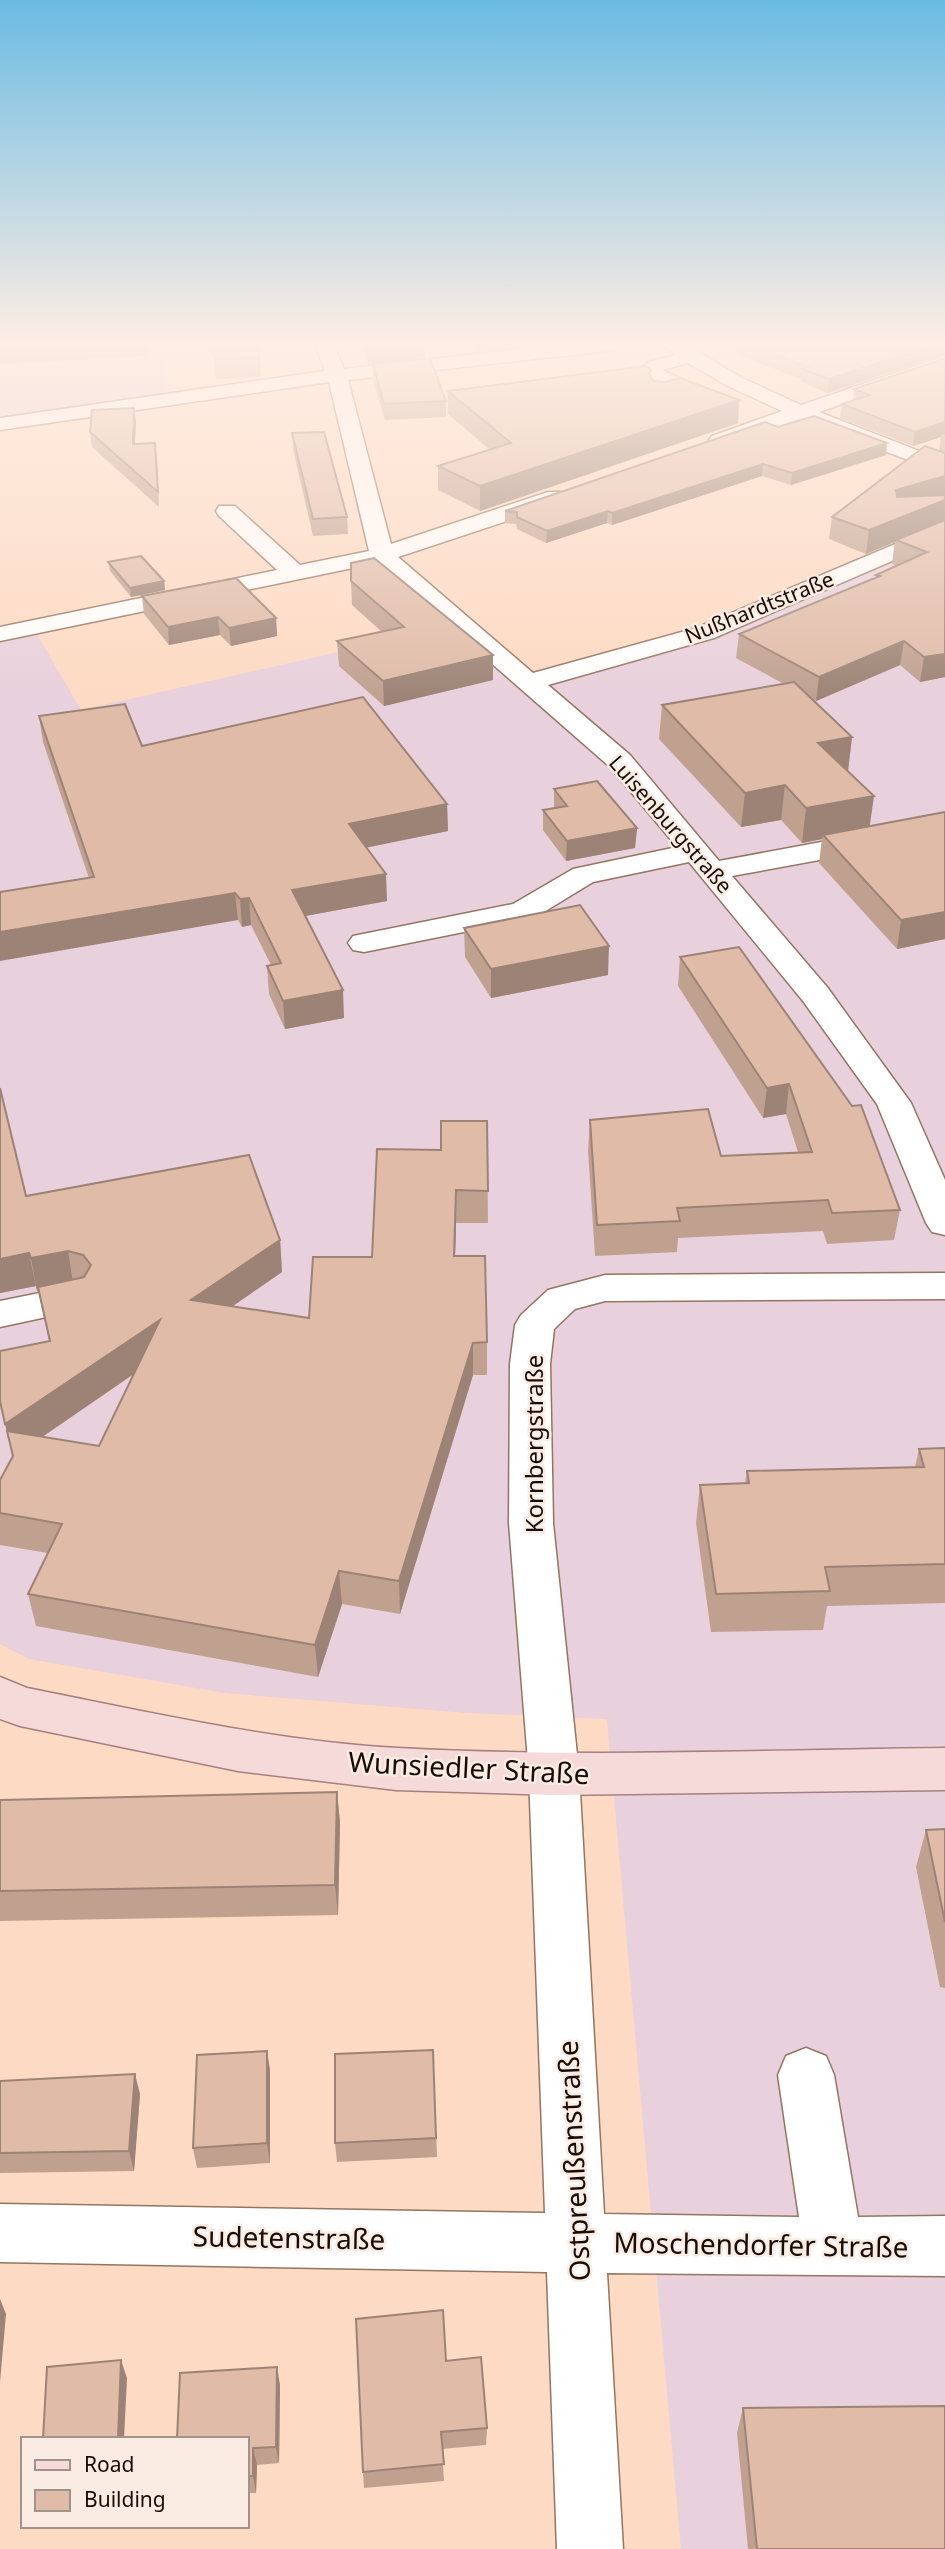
<svg xmlns="http://www.w3.org/2000/svg" width="945" height="2549" font-family="'Noto Sans',sans-serif">
<style>
.commercial{fill:#e8d0dc}
.lines{fill:none;stroke-linecap:round;stroke-linejoin:round}
.minor-casing{stroke:#947561;stroke-width:3}
.major-casing{stroke:#a4817f;stroke-width:3}
.minor{fill:#fff;fill-rule:evenodd}
.major{fill:#f6d9d9;fill-rule:evenodd}
.wall{fill:#c0a190;fill-rule:evenodd}
.shaded-wall{fill:#9c8376}
.building{fill:#dfbba8;stroke:#9c8376;stroke-width:2}
.labels{text-anchor:middle;dominant-baseline:central;stroke-width:5;stroke-linejoin:round;paint-order:stroke}
.far-street-label{font-size:21px;fill:#180d06;stroke:#faece3}
.street-label{font-size:24px;fill:#180d06;stroke:#faece3}
.near-street-label{font-size:28px;fill:#180d06;stroke:#faece3}
</style>
<rect width="100%" height="100%" fill="#fddac3"/>
<g class="commercial">
<polygon points="0,344 316,344 318,352 163,356 166,405 0,428"/>
<polygon points="945,538 945,2549 681,2549 607,1719 467,1713 225,1693 29,1659 0,1644 0,634 33,627 81,710 458,625 525,683 742,622"/>
</g>
<g class="lines">
<g class="minor-casing">
<g id="minor">
<polygon points="315,344 333,344 344,369 564,344 624,344 615,350 348,380 391,544 548,492 564,492 567,497 564,502 398,557 533,673 696,628 945,523 945,538 714,638 548,685 630,755 719,861 945,819 945,837 732,876 827,987 911,1103 945,1180 945,1235 932,1232 926,1223 877,1104 803,1001 689,862 593,882 534,918 364,952 353,950 348,943 353,936 513,904 573,869 677,847 610,767 377,563 0,641 0,627 277,570 219,516 216,511 219,506 235,506 300,565 369,551 329,382 0,430 0,418 325,371"/>
<path d="M663,344H685L742,378L801,405L945,356V368L819,412L945,461V474L800,419L726,444H712L709,440L712,436L782,411L728,386L688,363L662,370L684,380L689,389C682,398 664,404 653,401L650,397L653,393L667,387L641,375L638,371L649,362L676,355Z"/>
<polygon points="945,1273 945,1299 605,1301 575,1309 554,1329 550,1364 553,1523 579,1774 604,2214 799,2217 778,2075 786,2056 806,2048 826,2056 834,2075 858,2217 945,2216 945,2276 607,2273 623,2549 557,2549 547,2272 0,2262 0,2204 545,2213 529,1774 509,1523 510,1364 515,1325 521,1315 548,1290 605,1275"/>
<polygon points="74,1286 88,1290 94,1299 88,1308 0,1327 0,1301"/>
</g>
</g>
<g class="major-casing">
<path id="major" d="M0,1677L27,1688C149,1712 273,1741 398,1748C580,1758 763,1750 945,1748V1790L554,1795L396,1790L238,1771L20,1726L0,1719Z"/>
</g>
<use href="#minor" class="minor"/>
<use href="#major" class="major"/>
</g>
<g class="wall">
<polygon points="0,344 146,344 147,356 0,364"/>
<polygon points="213,344 260,357 261,377 216,379"/>
<polygon points="364,344 424,344 425,357 368,364 364,350"/>
<polygon points="734,344 945,344 945,354 828,393 801,382 801,379 738,355"/>
<polygon points="945,358 945,677 920,682 900,665 816,701 812,699 852,737 848,771 869,826 945,812 945,939 897,949 819,863 822,839 802,843 781,820 741,827 659,739 662,705 784,684 736,658 739,634 876,578 876,575 897,566 892,564 895,541 866,554 829,539 832,517 939,451 941,437 913,446 840,418 842,404 853,400 854,389"/>
<polygon points="373,364 446,401 446,417 385,420 373,380"/>
<polygon points="651,370 650,376 654,381 739,400 738,423 480,511 438,490 438,466 490,450 448,414 448,391"/>
<polygon points="134,408 136,422 135,444 157,457 159,507 92,447 90,432"/>
<polygon points="778,427 887,443 886,455 791,485 762,476 612,525 607,523 546,543 517,529 516,524 505,523 505,511"/>
<polygon points="292,433 347,517 348,534 313,536 293,449"/>
<polygon points="108,562 164,581 165,590 131,597 110,571"/>
<polygon points="351,581 493,655 493,680 384,706 339,666 337,641 382,632 352,605"/>
<polygon points="142,596 276,618 277,636 231,646 220,635 169,645 144,614"/>
<polygon points="39,716 142,746 447,804 448,831 366,847 387,901 305,916 344,1018 285,1029 269,994 267,966 271,965 251,925 242,927 238,920 89,878 43,742"/>
<polygon points="554,789 637,828 635,848 566,861 543,830 543,810 554,808"/>
<polygon points="464,928 608,975 491,998 465,957"/>
<polygon points="680,957 900,1210 894,1240 827,1244 823,1231 678,1238 677,1252 595,1256 588,1151 590,1120 721,1156 798,1152 786,1114 763,1118 678,986"/>
<path d="M0,1088L26,1196L280,1240L282,1272L233,1306L309,1318L372,1257L441,1150L487,1121L488,1223H456L455,1256L487,1342V1375H473L400,1614L342,1604L318,1677L36,1626L28,1594L48,1553L0,1545V1480L13,1456L0,1402L49,1341L38,1291H37L36,1286L0,1293ZM134,1374L99,1446L42,1437Z"/>
<polygon points="945,1448 945,1603 827,1606 823,1630 711,1632 696,1523 700,1485 745,1483 747,1471 915,1467 919,1449"/>
<polygon points="337,1792 340,1823 338,1915 0,1921 0,1800"/>
<polygon points="945,1829 945,1988 940,1987 916,1867 926,1830"/>
<polygon points="433,2050 437,2157 337,2162 335,2143"/>
<polygon points="267,2051 270,2071 270,2163 197,2168 193,2148"/>
<polygon points="0,2081 140,2094 134,2171 0,2173"/>
<polygon points="446,2361 487,2428 486,2445 442,2449 444,2481 364,2488 363,2472"/>
<polygon points="280,2385 279,2463 257,2465 256,2493 247,2493 247,2439"/>
<polygon points="743,2408 945,2549 748,2549 737,2433"/>
</g>
<g class="shaded-wall">
<polygon points="368,344 424,344 425,357 368,364"/>
<polygon points="475,344 540,344 475,351"/>
<polygon points="937,344 945,344 945,354 828,393 829,379"/>
<polygon points="739,400 738,423 480,511 480,486"/>
<polygon points="134,408 136,422 134,458 133,444"/>
<polygon points="945,422 945,435 942,434 941,437 913,446 915,432"/>
<polygon points="887,443 886,455 791,485 792,473"/>
<polygon points="763,464 762,476 612,525 612,513"/>
<polygon points="945,476 945,497 893,513 896,490"/>
<polygon points="945,500 945,521 866,554 869,530"/>
<polygon points="608,511 607,523 546,543 547,531"/>
<polygon points="164,581 165,590 131,597 130,588"/>
<polygon points="218,617 220,635 169,645 168,627"/>
<polygon points="276,618 277,636 231,646 229,628"/>
<polygon points="904,641 900,665 816,701 819,677"/>
<polygon points="945,654 945,677 920,682 924,657"/>
<polygon points="493,655 493,680 384,706 383,681"/>
<polygon points="852,737 848,771 818,743"/>
<polygon points="785,785 781,820 741,827 745,793"/>
<polygon points="874,796 869,831 823,835 822,839 802,843 806,808"/>
<polygon points="447,804 448,831 350,851 349,824"/>
<polygon points="637,828 635,848 566,861 567,841"/>
<polygon points="386,874 387,901 294,918 292,890"/>
<polygon points="235,893 238,920 0,961 0,932"/>
<polygon points="249,898 251,925 242,927 240,899"/>
<polygon points="945,912 945,939 897,949 901,920"/>
<polygon points="609,946 608,975 491,998 491,969"/>
<polygon points="343,990 344,1018 285,1029 283,1001"/>
<polygon points="789,1084 786,1114 763,1118 767,1088"/>
<polygon points="456,1190 456,1223 454,1289 454,1256"/>
<polygon points="280,1240 282,1272 195,1332 191,1300"/>
<polygon points="68,1251 73,1283 37,1291 31,1258"/>
<polygon points="29,1253 36,1286 0,1293 0,1259"/>
<polygon points="160,1320 164,1353 13,1457 5,1424"/>
<polygon points="473,1343 473,1375 400,1614 399,1581"/>
<polygon points="339,1571 342,1604 318,1677 315,1645"/>
<polygon points="337,1792 340,1823 338,1915 335,1885"/>
<polygon points="267,2051 270,2071 270,2163 267,2143"/>
<polygon points="135,2074 140,2094 134,2171 129,2151"/>
<polygon points="0,2299 6,2314 0,2382"/>
<polygon points="121,2360 127,2378 124,2439 118,2439"/>
<polygon points="277,2367 280,2385 279,2463 276,2447"/>
<polygon points="253,2448 257,2465 256,2493 253,2476"/>
</g>
<g class="building">
<polygon points="213,344 257,344 260,357 215,359"/>
<polygon points="747,344 937,344 829,379 802,369 808,367"/>
<polygon points="430,358 446,401 384,404 373,364"/>
<polygon points="945,358 945,422 915,432 842,404 870,395 854,389"/>
<polygon points="646,366 651,370 649,374 654,381 665,382 680,378 739,400 480,486 438,466 511,443 448,391"/>
<polygon points="134,408 133,444 155,443 158,492 90,432 92,410"/>
<polygon points="814,416 887,443 792,473 763,464 612,513 608,511 547,531 517,517 517,512 505,511 765,422 778,427"/>
<polygon points="324,432 347,517 313,519 292,433"/>
<polygon points="925,446 945,453 945,476 896,490 897,497 945,495 945,500 869,530 832,517"/>
<polygon points="945,520 945,654 924,657 904,641 819,677 739,634 880,576 876,575 927,552 896,540"/>
<polygon points="141,556 164,581 130,588 108,562"/>
<polygon points="374,558 493,655 383,681 337,641 404,627 351,581 351,563"/>
<polygon points="236,578 276,618 229,628 218,617 168,627 142,596"/>
<polygon points="794,682 852,737 818,743 874,796 806,808 785,785 745,793 662,705"/>
<polygon points="363,697 447,804 349,824 386,874 292,890 343,990 283,1001 267,966 281,963 249,898 240,899 235,893 0,932 0,892 94,877 39,716 125,704 142,746"/>
<polygon points="597,781 637,828 567,841 543,810 567,806 554,789"/>
<polygon points="945,812 945,912 901,920 823,835"/>
<polygon points="580,905 609,946 491,969 464,928"/>
<polygon points="739,947 852,1106 861,1105 900,1210 832,1213 828,1200 677,1208 680,1221 597,1225 590,1120 708,1109 721,1156 812,1152 789,1084 767,1088 680,957"/>
<polygon points="0,1088 26,1196 249,1155 280,1240 191,1300 309,1318 313,1257 372,1257 377,1149 441,1150 441,1121 487,1121 488,1191 456,1190 454,1256 485,1256 487,1342 473,1343 399,1581 339,1571 315,1645 28,1594 62,1524 0,1513 0,1480 13,1456 7,1431 99,1446 160,1320 5,1424 0,1401 0,1351 50,1341 38,1287 84,1277 91,1265 83,1255 68,1251 31,1258 29,1253 0,1259"/>
<polygon points="945,1448 945,1564 825,1567 830,1591 716,1594 700,1485 749,1483 747,1471 924,1467 919,1449"/>
<polygon points="337,1792 335,1885 0,1891 0,1800"/>
<polygon points="945,1829 945,1922 926,1830"/>
<polygon points="433,2050 436,2138 335,2143 335,2054"/>
<polygon points="267,2051 267,2143 193,2148 197,2055"/>
<polygon points="135,2074 129,2151 0,2153 0,2081"/>
<polygon points="443,2310 446,2361 481,2357 487,2428 441,2432 444,2464 363,2472 356,2319"/>
<polygon points="121,2360 118,2439 43,2439 47,2367"/>
<polygon points="277,2367 276,2447 253,2448 253,2476 247,2476 247,2439 177,2439 180,2373"/>
<polygon points="945,2406 945,2549 757,2549 743,2408"/>
</g>
<linearGradient id="sky" x2="0" y2="1"><stop stop-color="#6bbbe3"/><stop offset="0.49" stop-color="#feeee4"/><stop offset="1" stop-color="#feeee4" stop-opacity="0"/></linearGradient>
<rect width="945" height="701" fill="url(#sky)"/>
<g class="labels">
<g class="far-street-label">
<text transform="translate(759 607) rotate(-22)">Nußhardtstraße</text>
<text transform="translate(671 824) rotate(49)">Luisenburgstraße</text>
</g>
<g class="street-label">
<text transform="translate(533 1444) rotate(-90)">Kornbergstraße</text>
</g>
<g class="near-street-label">
<text transform="translate(469 1767) rotate(3)">Wunsiedler Straße</text>
<text transform="translate(573 2161) rotate(-93)">Ostpreußenstraße</text>
<text transform="translate(289 2237) rotate(1)">Sudetenstraße</text>
<text transform="translate(761 2244) rotate(1)">Moschendorfer Straße</text>
</g>
</g>
<rect x="21" y="2437" width="228" height="91" fill="#faece3" stroke="#a0938b" stroke-width="2"/>
<rect x="35" y="2460" width="35" height="10" fill="#f6d9d9" stroke="#a0938b" stroke-width="2"/>
<text x="84" y="2472" font-size="21" fill="#180d06">Road</text>
<rect x="35" y="2490" width="35" height="21" fill="#dfbba8" stroke="#a0938b" stroke-width="2"/>
<text x="84" y="2507" font-size="21" fill="#180d06">Building</text>
</svg>
